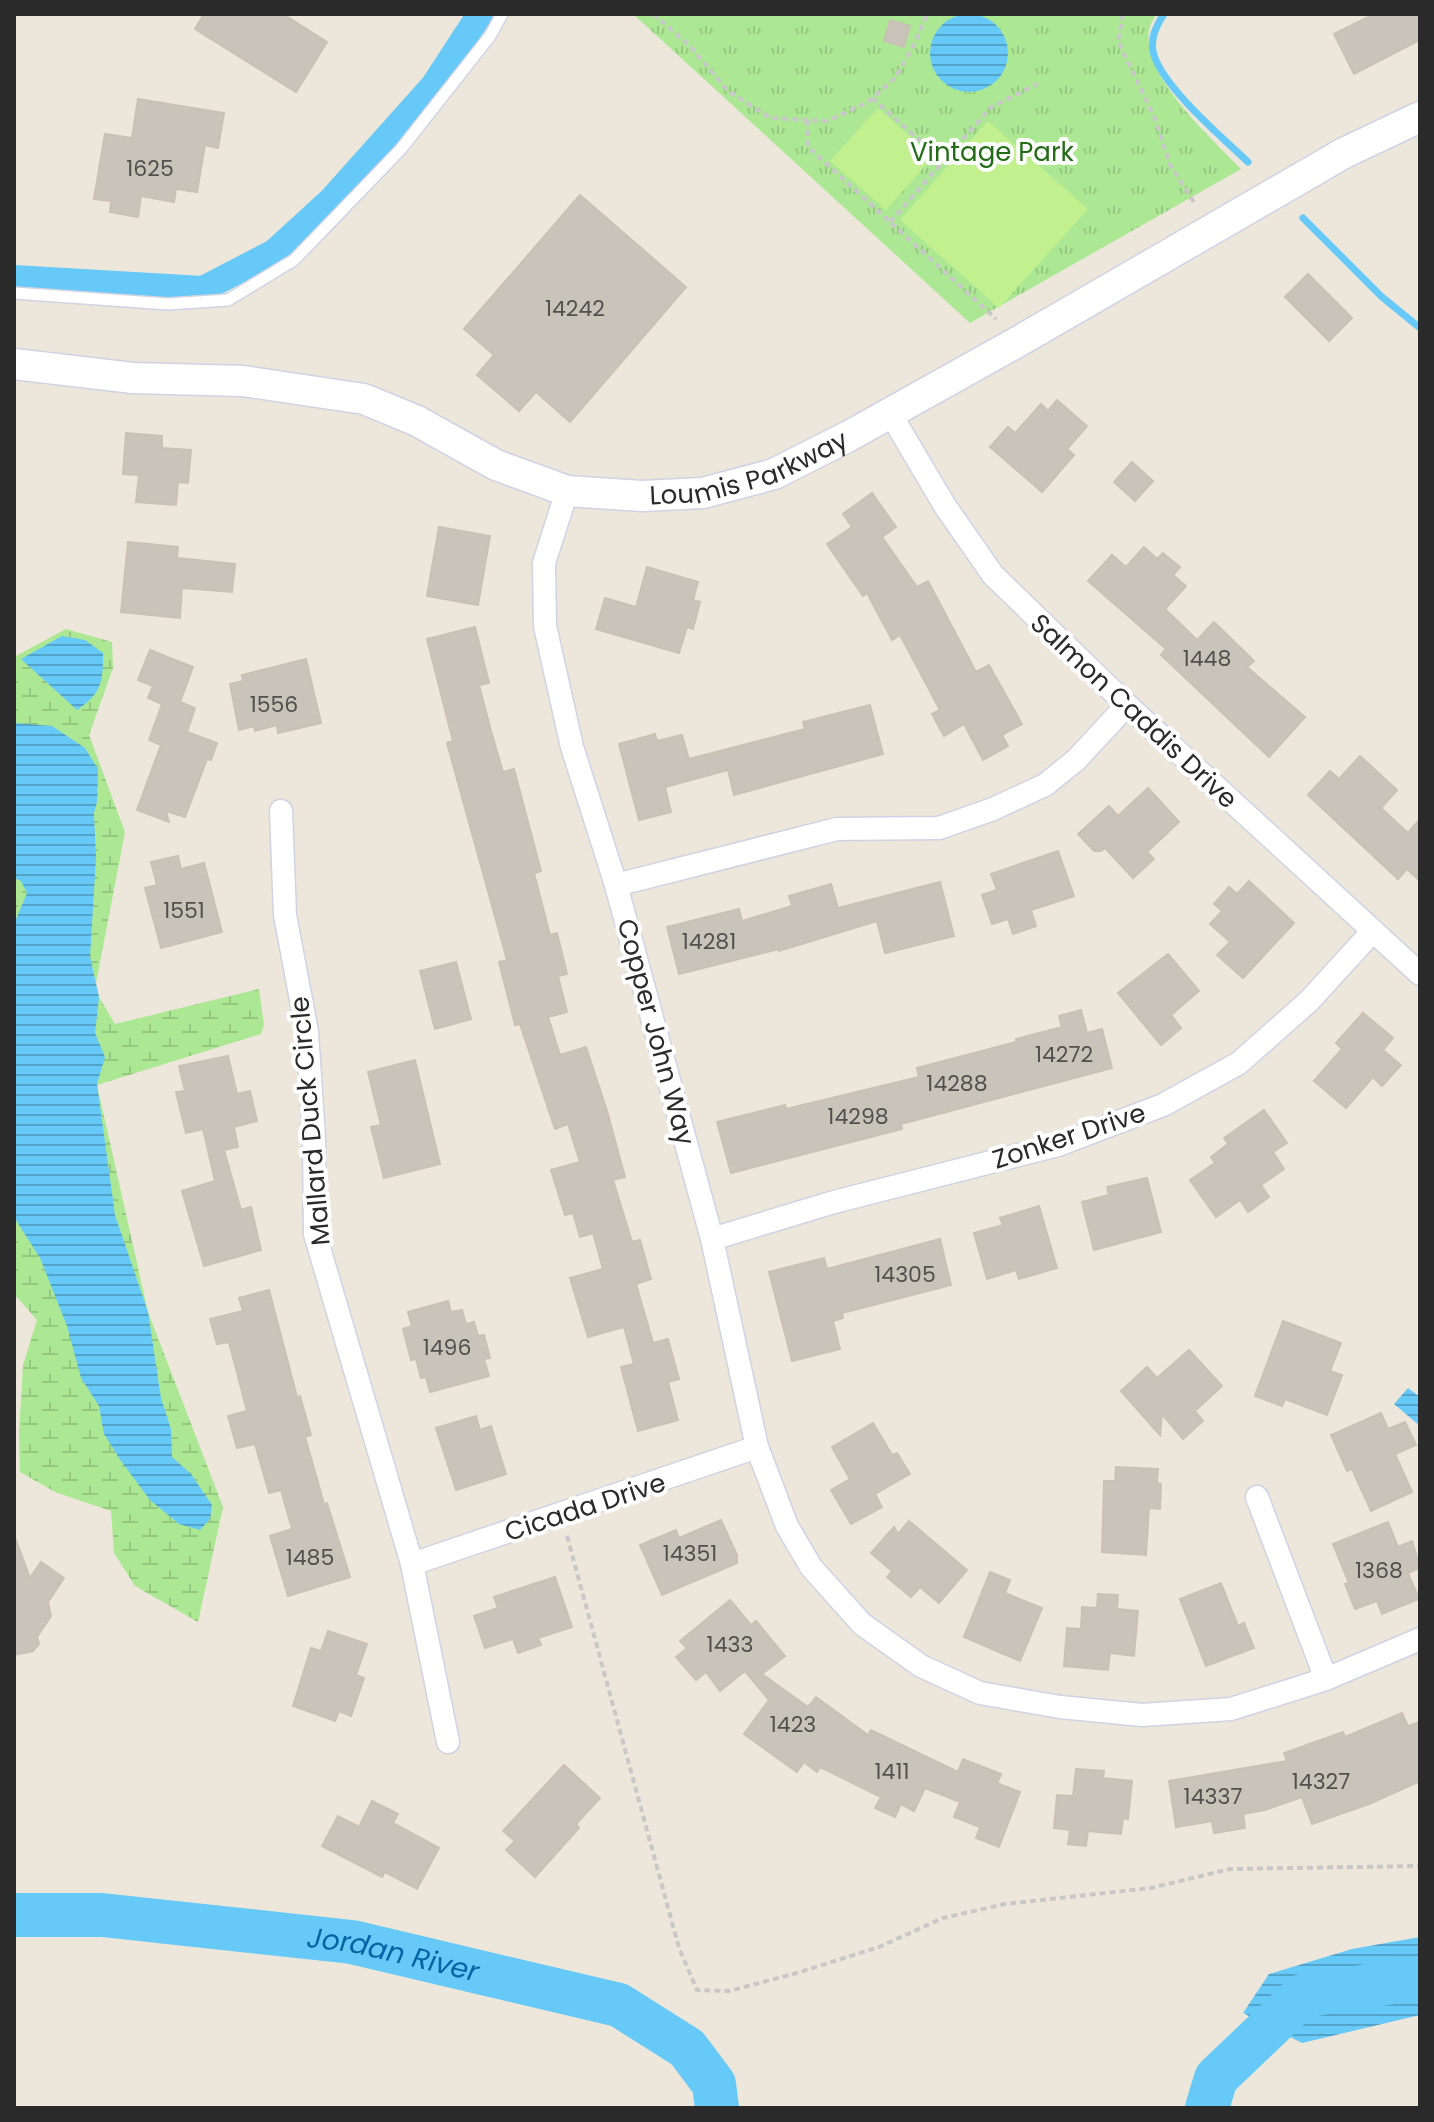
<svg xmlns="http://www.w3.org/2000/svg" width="1434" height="2122" font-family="Poppins,sans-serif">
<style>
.wetland{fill:url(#wetland-marsh)}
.park{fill:url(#park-tufts)}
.pitch{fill:#c2f08e}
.water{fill:url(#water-rules)}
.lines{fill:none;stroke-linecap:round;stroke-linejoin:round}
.stream{stroke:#66c9f7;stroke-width:7}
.canal{stroke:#66c9f7;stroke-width:26}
.river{stroke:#66c9f7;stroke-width:44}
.building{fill:#c8c4ba;stroke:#c9c2b4;stroke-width:2}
.lane-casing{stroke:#d0d3e4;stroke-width:14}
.street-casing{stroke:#d0d3e4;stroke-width:25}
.secondary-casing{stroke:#d0d3e4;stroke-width:33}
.path{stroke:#c8c8c8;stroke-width:4;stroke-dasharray:6 4;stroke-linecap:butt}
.lane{stroke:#fff;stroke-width:11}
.street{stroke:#fff;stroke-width:22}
.secondary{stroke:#fff;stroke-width:30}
.labels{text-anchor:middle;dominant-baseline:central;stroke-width:8;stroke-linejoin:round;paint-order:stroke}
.number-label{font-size:22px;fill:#52504e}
.park-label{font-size:26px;fill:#226c15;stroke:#fff}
.street-label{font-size:26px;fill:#2a2a2a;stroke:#fff}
.water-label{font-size:28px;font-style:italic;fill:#0465a4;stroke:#fff}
</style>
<defs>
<pattern id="wetland-marsh" width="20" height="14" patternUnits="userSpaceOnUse" patternTransform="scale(2)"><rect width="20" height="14" fill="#ace893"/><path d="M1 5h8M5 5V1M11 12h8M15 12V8" fill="none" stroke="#94c77f"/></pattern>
<pattern id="park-tufts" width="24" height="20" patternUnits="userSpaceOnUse" patternTransform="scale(2)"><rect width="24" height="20" fill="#ace893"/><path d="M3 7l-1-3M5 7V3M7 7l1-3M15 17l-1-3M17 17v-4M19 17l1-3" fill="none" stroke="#94c77f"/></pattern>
<pattern id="water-rules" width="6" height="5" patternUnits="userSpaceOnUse" patternTransform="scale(2)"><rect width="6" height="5" fill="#66c9f7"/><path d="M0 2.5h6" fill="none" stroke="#54a3c8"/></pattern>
</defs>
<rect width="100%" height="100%" fill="#ede6db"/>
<polygon class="wetland" points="66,629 112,642 113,668 89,735 125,832 96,983 99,997 115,1024 259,989 264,1025 261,1034 97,1085 148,1312 223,1507 198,1622 135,1586 114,1553 111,1511 55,1492 20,1472 19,1433 23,1365 37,1320 14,1294 14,657"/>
<path class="park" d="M633,14H1157C1120,58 1213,139 1241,169L970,323Z"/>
<g class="pitch">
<polygon points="878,108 933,157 886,210 830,161"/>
<polygon points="988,121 1088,209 999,308 900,220"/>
</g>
<g class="water">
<circle cx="969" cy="53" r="39"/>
<path d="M62,636L85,640L103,653C103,681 102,693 77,710L21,659Z"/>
<polygon points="14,723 52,726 85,748 98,769 97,802 94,813 96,858 90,957 99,997 95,1033 105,1057 97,1084 115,1215 148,1312 161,1398 171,1429 172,1457 191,1474 212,1505 210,1519 200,1530 179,1524 150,1500 121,1461 104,1434 99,1406 81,1378 67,1326 40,1258 14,1217 14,1027 16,1015 14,924 27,893 21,881 14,878"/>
<polygon points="1408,1388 1420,1397 1420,1426 1394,1404"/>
<polygon points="1420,1937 1420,2015 1302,2043 1243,2013 1269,1974 1352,1949"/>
</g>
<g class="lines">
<g class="stream">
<path d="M1164,14C1156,26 1149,40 1154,55C1164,88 1222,137 1248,162"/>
<polyline points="1303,218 1382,297 1420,328"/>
</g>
<polyline class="canal" points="14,278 203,289 274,252 332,199 433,86 480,14"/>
<g class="river">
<path id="s1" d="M14,1915H102L352,1942L619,2005L687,2048L714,2084L717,2108"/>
<polyline points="1207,2108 1216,2078 1302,1996 1420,1978"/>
</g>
</g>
<g class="building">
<polygon points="204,14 283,14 327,42 296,92 195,29"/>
<polygon points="1374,14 1420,14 1420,40 1354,74 1334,34"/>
<polygon points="890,20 910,26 904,47 884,41"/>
<polygon points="138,99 224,113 218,148 205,145 197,192 176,189 174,202 141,196 138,217 110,212 111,201 94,199 105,134 132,138"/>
<polygon points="580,195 686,287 570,422 536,392 519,411 477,375 494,355 464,329"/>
<polygon points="1308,274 1352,318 1329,341 1285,297"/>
<polygon points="1057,400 1087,426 1067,449 1074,455 1042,492 990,447 1008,427 1015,433 1041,404 1048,411"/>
<polygon points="126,433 162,436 162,448 191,450 188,483 178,482 176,505 136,502 139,475 123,474"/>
<polygon points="1132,462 1153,481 1135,501 1114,482"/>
<polygon points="872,493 896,527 882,537 917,587 928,581 976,672 989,665 1022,724 1002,735 1008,746 983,760 964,724 944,736 932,714 940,710 900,635 892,640 867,593 863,596 827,544 852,527 843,514"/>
<polygon points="439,527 490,536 478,605 427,596"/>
<polygon points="128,542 178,547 177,558 235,564 232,592 182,588 180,618 121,612"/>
<polygon points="1144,547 1157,559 1163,553 1180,567 1173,575 1186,586 1165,609 1197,640 1214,622 1254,661 1247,667 1305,717 1269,757 1161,655 1166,649 1088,581 1112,555 1126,567"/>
<polygon points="647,567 698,582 693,600 700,602 693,629 687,627 679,653 596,629 605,598 636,607"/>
<polygon points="475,627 489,683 479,685 491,731 503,772 514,769 541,871 534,873 550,935 557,933 567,974 558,976 567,1012 548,1017 560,1055 586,1047 607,1111 625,1177 613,1180 632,1242 640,1240 651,1279 636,1284 653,1343 668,1339 679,1379 668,1382 678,1420 638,1431 621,1367 634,1364 624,1327 588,1337 570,1278 603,1269 593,1233 580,1237 573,1213 565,1215 551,1170 580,1162 568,1124 555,1129 520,1024 515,1025 499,962 507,960 447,743 453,741 427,639"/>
<polygon points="150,650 193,667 180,702 195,708 187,732 217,743 211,760 207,759 185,817 166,811 169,822 137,810 161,745 149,740 162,704 148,698 153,686 138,680"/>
<polygon points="306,659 321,723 278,733 277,725 255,731 254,726 239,730 230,684 243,681 242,675"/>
<polygon points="870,705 883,754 734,795 728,770 665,787 671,812 639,820 619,744 655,734 657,741 682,735 689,759 805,729 803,722"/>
<polygon points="1360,756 1397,790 1381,808 1408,833 1420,819 1420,881 1407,869 1398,879 1308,795 1330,771 1339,779"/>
<polygon points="1148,788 1179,822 1147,852 1154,859 1133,878 1105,848 1101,851 1094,851 1078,834 1109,806 1118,816"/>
<polygon points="1058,851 1074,896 1031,910 1036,926 1013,934 1008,919 992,924 982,895 997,890 991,874"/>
<polygon points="178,856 181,869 204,863 222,932 161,948 145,888 157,885 151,862"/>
<polygon points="1249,881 1294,923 1243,978 1217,955 1230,942 1210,924 1222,911 1214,904 1229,887 1237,894"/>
<polygon points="940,882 954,936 885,953 877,921 779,951 779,949 679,974 667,927 739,909 742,921 792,906 789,896 831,884 838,908"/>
<polygon points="1168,954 1199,991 1171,1015 1181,1028 1161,1045 1118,993"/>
<polygon points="456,962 471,1019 435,1029 420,971"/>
<polygon points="1081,1010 1087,1033 1102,1029 1112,1068 901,1124 902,1129 731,1173 717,1122 785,1105 786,1109 919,1077 917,1068 1016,1042 1016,1039 1062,1027 1059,1016"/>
<polygon points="1363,1013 1393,1038 1383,1050 1401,1065 1382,1086 1373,1077 1346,1108 1314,1081 1342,1049 1336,1043"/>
<polygon points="228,1056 237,1094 250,1091 257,1121 234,1127 238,1147 224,1150 241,1210 251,1207 261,1250 204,1266 182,1191 215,1181 203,1129 186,1133 176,1092 185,1091 179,1066"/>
<polygon points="415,1060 440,1164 384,1178 371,1127 381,1125 368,1072"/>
<polygon points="1264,1110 1287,1143 1273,1152 1284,1169 1261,1185 1269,1197 1248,1212 1240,1200 1216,1217 1190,1180 1215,1163 1211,1157 1228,1144 1224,1138"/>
<polygon points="1147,1178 1161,1232 1094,1250 1082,1202 1109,1195 1107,1187"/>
<polygon points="1039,1206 1057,1268 1019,1279 1016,1270 987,1279 974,1233 1003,1225 1000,1218"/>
<polygon points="940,1239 951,1285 842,1313 843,1318 833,1321 840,1349 792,1361 769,1272 824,1258 827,1269"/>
<polygon points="269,1290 297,1397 300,1396 311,1435 305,1437 324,1504 327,1503 350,1577 288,1596 270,1536 292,1529 281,1490 269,1493 255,1444 237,1448 228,1416 247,1411 229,1342 217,1344 210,1319 243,1311 239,1298"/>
<polygon points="448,1301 451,1312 462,1310 466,1324 474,1322 478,1336 484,1335 490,1358 484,1359 489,1376 430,1392 426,1377 421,1378 416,1359 411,1360 403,1329 412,1326 408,1312"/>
<polygon points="1283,1321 1341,1343 1330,1371 1342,1375 1327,1415 1285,1399 1282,1406 1255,1396"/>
<polygon points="1189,1350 1222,1386 1195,1411 1203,1421 1183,1439 1162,1414 1160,1435 1121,1391 1147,1367 1157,1378"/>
<polygon points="1381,1413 1388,1429 1405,1422 1416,1445 1395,1454 1412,1492 1371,1511 1352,1469 1347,1471 1331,1435"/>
<polygon points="476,1416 480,1430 491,1426 506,1474 456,1490 436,1428"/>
<polygon points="873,1423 892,1455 897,1453 910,1474 875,1494 882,1507 851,1524 831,1490 850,1479 832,1447"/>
<polygon points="1116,1467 1158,1469 1157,1483 1161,1484 1160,1509 1149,1508 1146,1555 1102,1552 1104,1481 1115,1481"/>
<polygon points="721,1520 737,1555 737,1563 662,1595 640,1545 676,1530 679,1538"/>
<polygon points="909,1521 967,1570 939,1603 920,1587 911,1597 887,1577 892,1571 871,1553 894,1527 898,1534"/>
<polygon points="1388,1522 1398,1547 1412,1541 1420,1568 1408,1573 1419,1599 1382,1614 1377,1601 1355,1609 1345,1584 1349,1583 1333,1544"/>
<polygon points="16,1540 30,1578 41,1562 64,1578 48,1602 51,1616 37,1637 39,1644 33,1651 14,1655 14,1541"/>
<polygon points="990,1572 1010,1580 1005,1593 1042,1608 1020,1661 964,1637"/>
<polygon points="555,1577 572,1627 538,1638 541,1645 518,1653 513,1639 485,1648 474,1616 498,1608 494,1597"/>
<polygon points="1221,1583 1238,1626 1244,1623 1254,1648 1206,1666 1180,1599"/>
<polygon points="1098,1594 1118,1595 1117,1609 1138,1611 1134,1656 1110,1653 1108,1670 1064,1666 1067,1628 1081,1629 1082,1607 1097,1608"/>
<polygon points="730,1600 751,1625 756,1621 785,1656 762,1674 808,1707 816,1697 868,1735 871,1730 958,1772 963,1759 1001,1774 997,1783 1020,1792 999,1847 976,1838 980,1827 954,1817 960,1802 925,1788 914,1811 901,1804 895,1817 875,1808 881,1797 820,1767 817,1772 804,1762 797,1772 744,1734 769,1700 745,1671 720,1691 706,1672 696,1680 676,1657 687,1648 680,1641"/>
<polygon points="328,1631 367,1644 356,1675 364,1678 351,1716 339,1711 335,1721 293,1706 311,1648 321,1651"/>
<polygon points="1402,1713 1408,1726 1420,1722 1420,1781 1369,1804 1312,1824 1302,1797 1265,1810 1243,1814 1245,1828 1214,1833 1212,1821 1176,1827 1169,1781 1287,1761 1284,1753 1343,1732 1345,1737"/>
<polygon points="564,1765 600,1798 576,1824 579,1828 535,1877 506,1850 515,1841 503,1831"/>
<polygon points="1076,1769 1104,1771 1103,1778 1132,1781 1128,1819 1123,1818 1121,1834 1088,1831 1086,1846 1068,1844 1070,1830 1054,1828 1057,1795 1073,1796"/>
<polygon points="372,1801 398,1814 393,1823 439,1848 417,1889 385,1872 382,1877 322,1846 338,1816 359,1827"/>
</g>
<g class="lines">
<g class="lane-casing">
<polyline id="lane" points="14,293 168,304 228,300 294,260 401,149 490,36 502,14"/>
</g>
<g class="street-casing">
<g id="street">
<polyline points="890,413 945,506 993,575 1127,705 1420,974"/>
<polyline points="567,491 544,563 545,626 572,747 616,885 712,1239 757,1447 787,1526 811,1567 862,1624 921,1666 980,1693 1060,1707 1142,1715 1231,1709 1326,1679 1420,1639"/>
<polyline points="281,811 285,915 307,1032 314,1137 315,1234 412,1564 448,1742"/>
<polyline points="616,885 837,829 939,828 993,809 1045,785 1076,760 1127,705"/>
<polyline points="712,1239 834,1202 1058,1145 1163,1105 1239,1063 1309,1001 1372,932"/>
<polyline points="1257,1497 1326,1679"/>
<polyline points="412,1564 757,1447"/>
</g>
</g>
<g class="secondary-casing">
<g id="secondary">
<path id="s2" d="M14,364L133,378L243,381L364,399L417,421L496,465L567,491L642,496L703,493L774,474L849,436L1021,340L1344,153L1420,117"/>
</g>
</g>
<g class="path">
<polyline points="653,14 690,46 727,90 770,118 827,121 868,102 895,78 913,47 927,14"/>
<polyline points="1123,14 1118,41 1155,119 1170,165 1195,204"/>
<polyline points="872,98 943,161"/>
<polyline points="808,120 808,147 996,319"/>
<polyline points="1038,164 1057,141"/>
<polyline points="890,222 990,108 1037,84"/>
<polyline points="567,1536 679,1948 697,1990 729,1991 797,1973 879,1947 943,1918 1005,1904 1151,1888 1230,1869 1420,1866"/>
</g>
<use href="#lane" class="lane"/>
<use href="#street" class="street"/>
<use href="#secondary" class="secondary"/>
</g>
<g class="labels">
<g class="number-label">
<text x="150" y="168">1625</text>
<text x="575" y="308">14242</text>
<text x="1207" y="658">1448</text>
<text x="274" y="704">1556</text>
<text x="184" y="910">1551</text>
<text x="709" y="941">14281</text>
<text x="1064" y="1054">14272</text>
<text x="957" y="1083">14288</text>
<text x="858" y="1116">14298</text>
<text x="905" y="1274">14305</text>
<text x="447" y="1347">1496</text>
<text x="690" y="1553">14351</text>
<text x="310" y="1557">1485</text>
<text x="1379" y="1570">1368</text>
<text x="730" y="1644">1433</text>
<text x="793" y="1724">1423</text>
<text x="892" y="1771">1411</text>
<text x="1321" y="1781">14327</text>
<text x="1213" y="1796">14337</text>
</g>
<g class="park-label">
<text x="992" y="152">Vintage Park</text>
</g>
<g class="street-label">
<text stroke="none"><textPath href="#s2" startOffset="762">Loumis Parkway</textPath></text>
<text transform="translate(1134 711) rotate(43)">Salmon Caddis Drive</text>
<text transform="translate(656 1032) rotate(75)">Copper John Way</text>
<text transform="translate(310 1121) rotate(-95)">Mallard Duck Circle</text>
<text transform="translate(1069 1136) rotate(-18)">Zonker Drive</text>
<text transform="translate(585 1507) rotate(-18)">Cicada Drive</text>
</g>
<g class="water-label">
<text stroke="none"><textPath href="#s1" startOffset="382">Jordan River</textPath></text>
</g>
</g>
<rect width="1434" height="2122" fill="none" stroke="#2a2a2a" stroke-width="32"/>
</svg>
